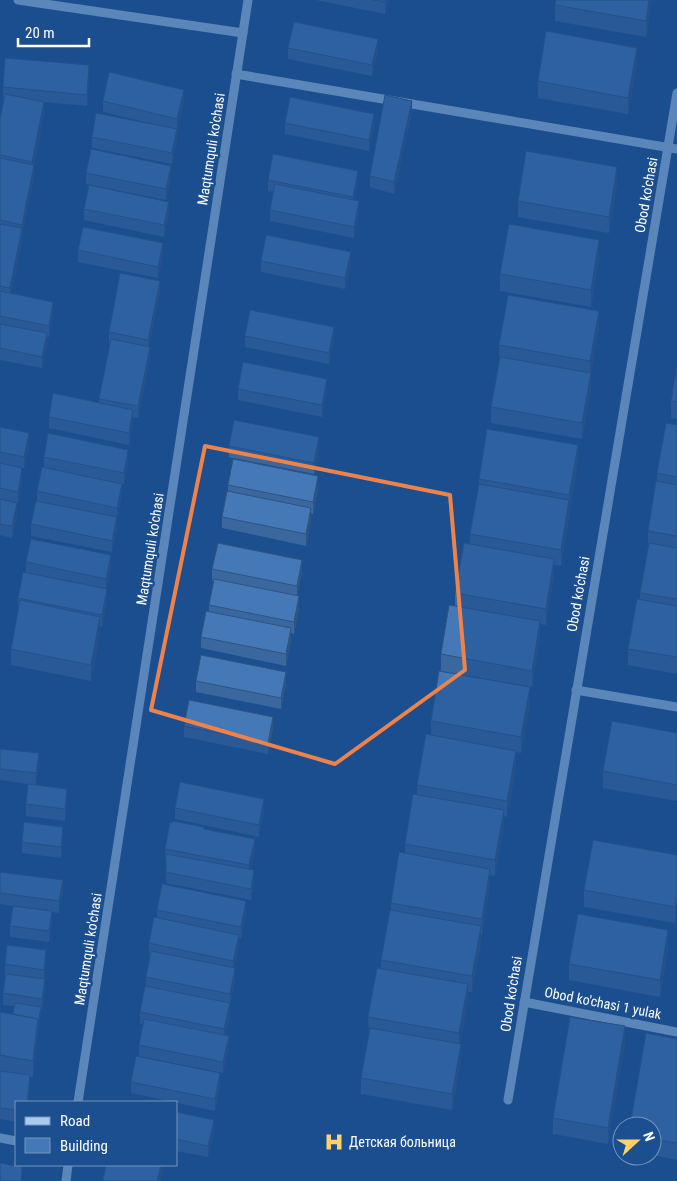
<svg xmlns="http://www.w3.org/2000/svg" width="677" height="1181" font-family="'Roboto Condensed',sans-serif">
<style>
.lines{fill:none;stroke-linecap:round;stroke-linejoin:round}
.minor{stroke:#a9c9ee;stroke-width:9}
.wall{fill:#3a679d}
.shaded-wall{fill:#305480}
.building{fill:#4478b7;stroke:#305480}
.marked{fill:none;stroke:#ee8249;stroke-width:4;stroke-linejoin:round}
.labels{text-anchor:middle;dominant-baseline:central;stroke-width:5;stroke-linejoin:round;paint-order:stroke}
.street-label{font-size:14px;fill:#fff;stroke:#1b4f8f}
.poi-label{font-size:14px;fill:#fff;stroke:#1b4f8f;text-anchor:start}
</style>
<rect width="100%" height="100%" fill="#1b4f8f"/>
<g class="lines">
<g class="minor">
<polyline points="18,0 243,33"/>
<polyline points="236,74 677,149"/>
<polyline points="576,690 677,707"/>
<polyline points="524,1002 677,1032"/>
<polyline points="508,1100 677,93"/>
<polyline points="78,1102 248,0"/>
<polyline points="0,1138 16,1141"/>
<polyline points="66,1181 68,1165"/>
</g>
</g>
<g class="wall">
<polygon points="316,0 388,0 385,14"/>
<polygon points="556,0 652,0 646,37 555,21 555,5"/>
<polygon points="288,48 378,50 372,76 288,59"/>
<polygon points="637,64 628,114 538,98 538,81"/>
<polygon points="89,77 87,106 44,102 44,113 34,167 34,177 22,234 22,240 11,294 53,314 49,337 47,337 47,344 42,368 0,360 0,119 4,98 3,98 3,87"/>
<polygon points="103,101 184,102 177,130 177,141 172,164 92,148 92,137 161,126 103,112"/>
<polygon points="412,112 394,194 370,187 370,176"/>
<polygon points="285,123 374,125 369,151 285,134"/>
<polygon points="86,173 171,177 166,200 86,184"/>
<polygon points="268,180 358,183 354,200 359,212 354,238 270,221 270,210 273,192 268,191"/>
<polygon points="617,183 609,233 518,217 518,201"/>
<polygon points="84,209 169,213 164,237 84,220"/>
<polygon points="78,250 163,255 158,278 78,262"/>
<polygon points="599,257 591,307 500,291 500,274"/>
<polygon points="261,261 351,263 345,289 261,272"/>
<polygon points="160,292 149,346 150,358 138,418 133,417 133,421 129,445 49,428 49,417 99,403 99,399 110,344 109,344 109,332"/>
<polygon points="599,327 591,373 591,389 582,439 491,423 491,407 499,361 499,345"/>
<polygon points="245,336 334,338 329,364 245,347"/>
<polygon points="677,366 677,419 671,418 671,401"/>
<polygon points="238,389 327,391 322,417 238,400"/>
<polygon points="677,425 677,674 628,665 628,649 640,599 640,593 648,547 648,531 657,481 657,473"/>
<polygon points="0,427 29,445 24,468 22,468 22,479 18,503 0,499"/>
<polygon points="229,446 319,448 314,474 229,457"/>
<polygon points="44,457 128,461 124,485 122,484 122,495 117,519 117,529 112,552 31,536 31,524 37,501 37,491 44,468"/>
<polygon points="578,461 561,566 554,565 554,575 546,625 540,624 540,637 532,687 441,671 441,654 455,606 455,593 470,544 470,534 479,485 479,479"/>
<polygon points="228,485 318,488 313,514 311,513 311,520 306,546 222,528 222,517 228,491"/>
<polygon points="0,499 17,514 12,538 0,535"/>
<polygon points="26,562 111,567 106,589 107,601 102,627 100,627 100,633 91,681 11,665 11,649 18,610 18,598 26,573"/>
<polygon points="212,569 302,572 297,596 299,608 294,634 291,633 291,640 286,666 201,648 201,637 209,612 209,605 214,581 212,581"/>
<polygon points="196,681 286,683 281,709 196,692"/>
<polygon points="530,703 521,753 516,752 516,767 507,817 504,816 504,826 495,876 490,875 490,885 482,935 481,935 481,943 472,992 468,992 468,1000 460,1044 461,1060 452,1110 361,1094 361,1078 369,1034 368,1017 381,968 381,960 391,910 391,903 405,853 405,844 417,794 417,785 431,735 431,721"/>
<polygon points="184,726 273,728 268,754 184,737"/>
<polygon points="677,733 677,801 603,788 603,771"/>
<polygon points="0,749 39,765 36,785 67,800 65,821 26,816 26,804 28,784 0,780"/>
<polygon points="175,808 264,811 259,837 175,819"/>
<polygon points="204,829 255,851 251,869 254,881 251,900 166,883 166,860 165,860 165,849"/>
<polygon points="63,838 61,858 22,853 22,842"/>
<polygon points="677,855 677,913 675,923 584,907 584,890"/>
<polygon points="0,872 63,891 59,913 52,912 52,923 49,942 10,937 10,926 20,907 0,904"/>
<polygon points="157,910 246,913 241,939 239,938 239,946 234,968 235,980 230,1006 230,1005 230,1015 225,1035 229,1047 223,1073 139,1056 139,1045 143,1024 140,1024 140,1012 146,986 146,977 150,955 149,955 149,943 157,918"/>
<polygon points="668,947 660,997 569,980 569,964"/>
<polygon points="46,961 44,978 45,990 42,1010 41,1010 38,1030 33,1077 30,1077 30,1086 28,1102 16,1102 16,1122 0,1119 0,1012 13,1014 14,1006 3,1005 3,993 5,976 5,964"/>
<polygon points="677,1039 677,1160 652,1155 652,1126"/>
<polygon points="625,1043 608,1144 553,1134 553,1118"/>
<polygon points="131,1082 220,1084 215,1111 131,1093"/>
<polygon points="176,1112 214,1131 208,1157 176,1151"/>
</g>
<g class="shaded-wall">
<polygon points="386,0 388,0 385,14 385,2"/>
<polygon points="649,0 652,0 646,37 646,21"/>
<polygon points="378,39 378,50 372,76 372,65"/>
<polygon points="637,48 637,64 628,114 628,98"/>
<polygon points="89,65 89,77 87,106 87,95"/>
<polygon points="184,90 184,102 177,130 177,119"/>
<polygon points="412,101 412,112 394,194 394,182"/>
<polygon points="44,102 44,113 34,167 34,177 22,234 22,240 10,300 10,288 22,231 22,225 32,171 32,162"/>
<polygon points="374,114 374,125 369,151 369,140"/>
<polygon points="177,129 177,141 172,164 172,153"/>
<polygon points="171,166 171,177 166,200 166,189"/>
<polygon points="617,167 617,183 609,233 609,217"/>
<polygon points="358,171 358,183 353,209 353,197"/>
<polygon points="359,201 359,212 354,238 354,227"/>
<polygon points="169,202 169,213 164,237 164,225"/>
<polygon points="599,240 599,257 591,307 591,290"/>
<polygon points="163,243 163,255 158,278 158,267"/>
<polygon points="351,252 351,263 345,289 345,278"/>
<polygon points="160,281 160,292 148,352 148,340"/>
<polygon points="53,302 53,314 49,337 49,326"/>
<polygon points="599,311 599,327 590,377 590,361"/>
<polygon points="334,327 334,338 329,364 329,353"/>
<polygon points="47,333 47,344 42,368 42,357"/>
<polygon points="150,347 150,358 138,418 138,406"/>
<polygon points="591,373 591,389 582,439 582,423"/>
<polygon points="327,379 327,391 322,417 322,405"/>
<polygon points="133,410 133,421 129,445 129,433"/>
<polygon points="29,433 29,445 24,468 24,457"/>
<polygon points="319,437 319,448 314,474 314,463"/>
<polygon points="578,445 578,461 561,566 561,550"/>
<polygon points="128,450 128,461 124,485 124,473"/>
<polygon points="22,468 22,479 18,503 18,492"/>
<polygon points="318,476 318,488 313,514 313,502"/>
<polygon points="122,484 122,495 117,519 117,508"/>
<polygon points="17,503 17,514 12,538 12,526"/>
<polygon points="311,508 311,520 306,546 306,534"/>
<polygon points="117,517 117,529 112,552 112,541"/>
<polygon points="111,555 111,567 106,590 106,579"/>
<polygon points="554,559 554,575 546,625 546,609"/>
<polygon points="302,560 302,572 297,598 297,586"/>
<polygon points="107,589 107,601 102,627 102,615"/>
<polygon points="299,596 299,608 294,634 294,622"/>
<polygon points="100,617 100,633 91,681 91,665"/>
<polygon points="540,621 540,637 532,687 532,671"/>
<polygon points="291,628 291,640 286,666 286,654"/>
<polygon points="286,672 286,683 281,709 281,698"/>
<polygon points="530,687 530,703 521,753 521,737"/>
<polygon points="273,717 273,728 268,754 268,743"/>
<polygon points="516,751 516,767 507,817 507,801"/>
<polygon points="39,753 39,765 36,785 36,773"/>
<polygon points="67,789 67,800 65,821 65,809"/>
<polygon points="264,799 264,811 259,837 259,825"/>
<polygon points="504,810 504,826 495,876 495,860"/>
<polygon points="63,827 63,838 61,858 61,847"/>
<polygon points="255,839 255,851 249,877 249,865"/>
<polygon points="490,869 490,885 482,935 482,919"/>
<polygon points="254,870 254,881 251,900 251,889"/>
<polygon points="63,880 63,891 59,913 59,901"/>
<polygon points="677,896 677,913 675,923 675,907"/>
<polygon points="246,901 246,913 241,939 241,927"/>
<polygon points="52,911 52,923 49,942 49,931"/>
<polygon points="481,926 481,943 472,992 472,976"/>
<polygon points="668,930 668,947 660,997 660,980"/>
<polygon points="239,935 239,946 233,972 233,961"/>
<polygon points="46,950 46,961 44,981 44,970"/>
<polygon points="235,968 235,980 230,1006 230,994"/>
<polygon points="45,979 45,990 42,1010 42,999"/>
<polygon points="468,984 468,1000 459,1050 459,1033"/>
<polygon points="230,1003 230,1015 224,1041 224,1029"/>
<polygon points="41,1007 41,1013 38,1030 38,1024"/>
<polygon points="38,1019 38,1036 33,1077 33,1061"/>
<polygon points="625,1026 625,1043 608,1144 608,1128"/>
<polygon points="229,1036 229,1047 223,1073 223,1062"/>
<polygon points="461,1044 461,1060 452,1110 452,1094"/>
<polygon points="220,1073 220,1084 215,1111 215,1099"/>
<polygon points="30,1075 30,1086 28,1102 27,1102"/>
<polygon points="214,1120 214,1131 208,1157 208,1146"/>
<polygon points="161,1165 164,1165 161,1181 157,1181"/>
</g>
<g class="building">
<polygon points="373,0 386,0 385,2"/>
<polygon points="556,0 649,0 646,21 555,5"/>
<polygon points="294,22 378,39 372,65 288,48"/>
<polygon points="546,31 637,48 628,98 538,81"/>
<polygon points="5,58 89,65 87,95 3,87"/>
<polygon points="109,72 184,90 177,119 103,101"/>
<polygon points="5,94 44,102 32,162 0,155 0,119"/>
<polygon points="385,95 412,101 394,182 370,176"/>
<polygon points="290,97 374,114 369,140 285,123"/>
<polygon points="96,113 177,129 172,153 92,137"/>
<polygon points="91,149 171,166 166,189 86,173"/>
<polygon points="526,151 617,167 609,217 518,201"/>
<polygon points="273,154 358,171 353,197 268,180"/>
<polygon points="0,158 34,165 22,225 0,220"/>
<polygon points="275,184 359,201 354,227 270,210"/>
<polygon points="89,185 169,202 164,225 84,209"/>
<polygon points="0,224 22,228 10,288 0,286"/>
<polygon points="509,224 599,240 591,290 500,274"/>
<polygon points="83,227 163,243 158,267 78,250"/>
<polygon points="266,235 351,252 345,278 261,261"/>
<polygon points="120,273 160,281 148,340 109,332"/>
<polygon points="0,291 53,302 49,326 0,316"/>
<polygon points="508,295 599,311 590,361 499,345"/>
<polygon points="250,310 334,327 329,353 245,336"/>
<polygon points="0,324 47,333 42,357 0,348"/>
<polygon points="111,339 150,347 138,406 99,399"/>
<polygon points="500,357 591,373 582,423 491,407"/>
<polygon points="243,362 327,379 322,405 238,389"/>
<polygon points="677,366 677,402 671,401"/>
<polygon points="53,393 133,410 129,433 49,417"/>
<polygon points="234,420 319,437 314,463 229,446"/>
<polygon points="666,423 677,425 677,477 657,473"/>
<polygon points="0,427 29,433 24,457 0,452"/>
<polygon points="487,429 578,445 569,495 479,479"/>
<polygon points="48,433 128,450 124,473 44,457"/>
<polygon points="233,459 318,476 313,502 228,485"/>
<polygon points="0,463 22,468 18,492 0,488"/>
<polygon points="42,467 122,484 117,508 37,491"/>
<polygon points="656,481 677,485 677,536 648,531"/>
<polygon points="479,484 569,500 561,550 470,534"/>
<polygon points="227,491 311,508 306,534 222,517"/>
<polygon points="0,499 17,503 12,526 0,524"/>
<polygon points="36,501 117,517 112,541 31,524"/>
<polygon points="31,539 111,555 106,579 26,562"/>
<polygon points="218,543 302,560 297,586 212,569"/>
<polygon points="464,543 554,559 546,609 455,593"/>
<polygon points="649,543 677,548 677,599 640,593"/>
<polygon points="23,572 107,589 102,615 18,598"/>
<polygon points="214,579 299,596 294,622 209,605"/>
<polygon points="637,599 677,606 677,657 628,649"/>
<polygon points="20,600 100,617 91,665 11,649"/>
<polygon points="449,605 540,621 532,671 441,654"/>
<polygon points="206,611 291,628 286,654 201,637"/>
<polygon points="201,655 286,672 281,698 196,681"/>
<polygon points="439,671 530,687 521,737 431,721"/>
<polygon points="189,700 273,717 268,743 184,726"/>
<polygon points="612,721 677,733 677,785 603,771"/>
<polygon points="426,734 516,751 507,801 417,785"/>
<polygon points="0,749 39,753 36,773 0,769"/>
<polygon points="180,782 264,799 259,825 175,808"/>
<polygon points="28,784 67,789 65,809 26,804"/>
<polygon points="413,794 504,810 495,860 405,844"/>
<polygon points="173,821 204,827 204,829 255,839 249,865 165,849 170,822 172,823"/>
<polygon points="24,822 63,827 61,847 22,842"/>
<polygon points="593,840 677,855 677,896 675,907 584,890"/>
<polygon points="399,852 490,869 482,919 391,903"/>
<polygon points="166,854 254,870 251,889 166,872"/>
<polygon points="0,872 63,880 59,901 0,893"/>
<polygon points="162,884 246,901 241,927 157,910"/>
<polygon points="13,906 52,911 49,931 10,926"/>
<polygon points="390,910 481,926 472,976 381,960"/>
<polygon points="578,914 668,930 660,980 569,964"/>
<polygon points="154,917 239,935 233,961 149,943"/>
<polygon points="7,945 46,950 44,970 5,964"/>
<polygon points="151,951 235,968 230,994 146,977"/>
<polygon points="377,968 468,984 459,1033 368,1017"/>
<polygon points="6,974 45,979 42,999 3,993"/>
<polygon points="145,986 230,1003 224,1029 140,1012"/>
<polygon points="15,1003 41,1007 38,1024 38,1019 13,1014"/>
<polygon points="0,1012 38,1019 33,1061 0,1055"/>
<polygon points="570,1017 625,1026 608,1128 553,1118"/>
<polygon points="144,1019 229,1036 223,1062 139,1045"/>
<polygon points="370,1028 461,1044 452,1094 361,1078"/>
<polygon points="646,1033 677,1039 677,1143 652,1139 652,1126 630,1126"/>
<polygon points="136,1056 220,1073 215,1099 131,1082"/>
<polygon points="0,1071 30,1075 27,1102 16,1102 16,1110 0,1108"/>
<polygon points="176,1112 214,1120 208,1146 176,1139"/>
<polygon points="0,1163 22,1167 21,1181 0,1181"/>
<polygon points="106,1165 161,1165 157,1181 103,1181"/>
</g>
<path d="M0 0H677V1181H0ZM205,446L450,495L465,670L335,764L151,710Z" fill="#1b4f8f" fill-opacity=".55" fill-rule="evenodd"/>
<path class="marked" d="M205,446L450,495L465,670L335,764L151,710Z"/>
<defs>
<g id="hospital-bare" transform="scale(1.5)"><path d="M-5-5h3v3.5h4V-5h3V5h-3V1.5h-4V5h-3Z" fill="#ffd166" stroke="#1b4f8f" stroke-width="2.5" paint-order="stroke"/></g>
</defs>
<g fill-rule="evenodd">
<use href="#hospital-bare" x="334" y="1142"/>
</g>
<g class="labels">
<g class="street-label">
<text transform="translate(211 149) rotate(-81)">Maqtumquli ko'chasi</text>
<text transform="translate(646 195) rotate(-80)">Obod ko'chasi</text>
<text transform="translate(150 549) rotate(-81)">Maqtumquli ko'chasi</text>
<text transform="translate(578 594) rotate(-80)">Obod ko'chasi</text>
<text transform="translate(88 949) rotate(-81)">Maqtumquli ko'chasi</text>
<text transform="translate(511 994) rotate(-81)">Obod ko'chasi</text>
<text transform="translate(603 1003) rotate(11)">Obod ko'chasi 1 yulak</text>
</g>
<g class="poi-label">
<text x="349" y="1142">Детская больница</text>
</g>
</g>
<rect x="15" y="1101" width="162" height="65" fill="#1b4f8f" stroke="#7695bc"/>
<rect x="25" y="1117" width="25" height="8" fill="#a9c9ee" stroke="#7695bc"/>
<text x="60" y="1126" font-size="15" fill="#ffffff">Road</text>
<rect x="25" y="1138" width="25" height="15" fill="#4478b7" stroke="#7695bc"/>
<text x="60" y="1151" font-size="15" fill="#ffffff">Building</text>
<g transform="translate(637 1141) rotate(69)"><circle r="24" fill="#1b4f8f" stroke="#7695bc"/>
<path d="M0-4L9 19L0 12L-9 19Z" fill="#ffd166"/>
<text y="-8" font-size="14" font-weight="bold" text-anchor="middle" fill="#ffffff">N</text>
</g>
<path d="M18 38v8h71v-8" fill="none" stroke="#ffffff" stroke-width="2.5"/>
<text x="25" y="38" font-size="15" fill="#ffffff" stroke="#1b4f8f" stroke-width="4" paint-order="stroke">20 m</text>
</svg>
